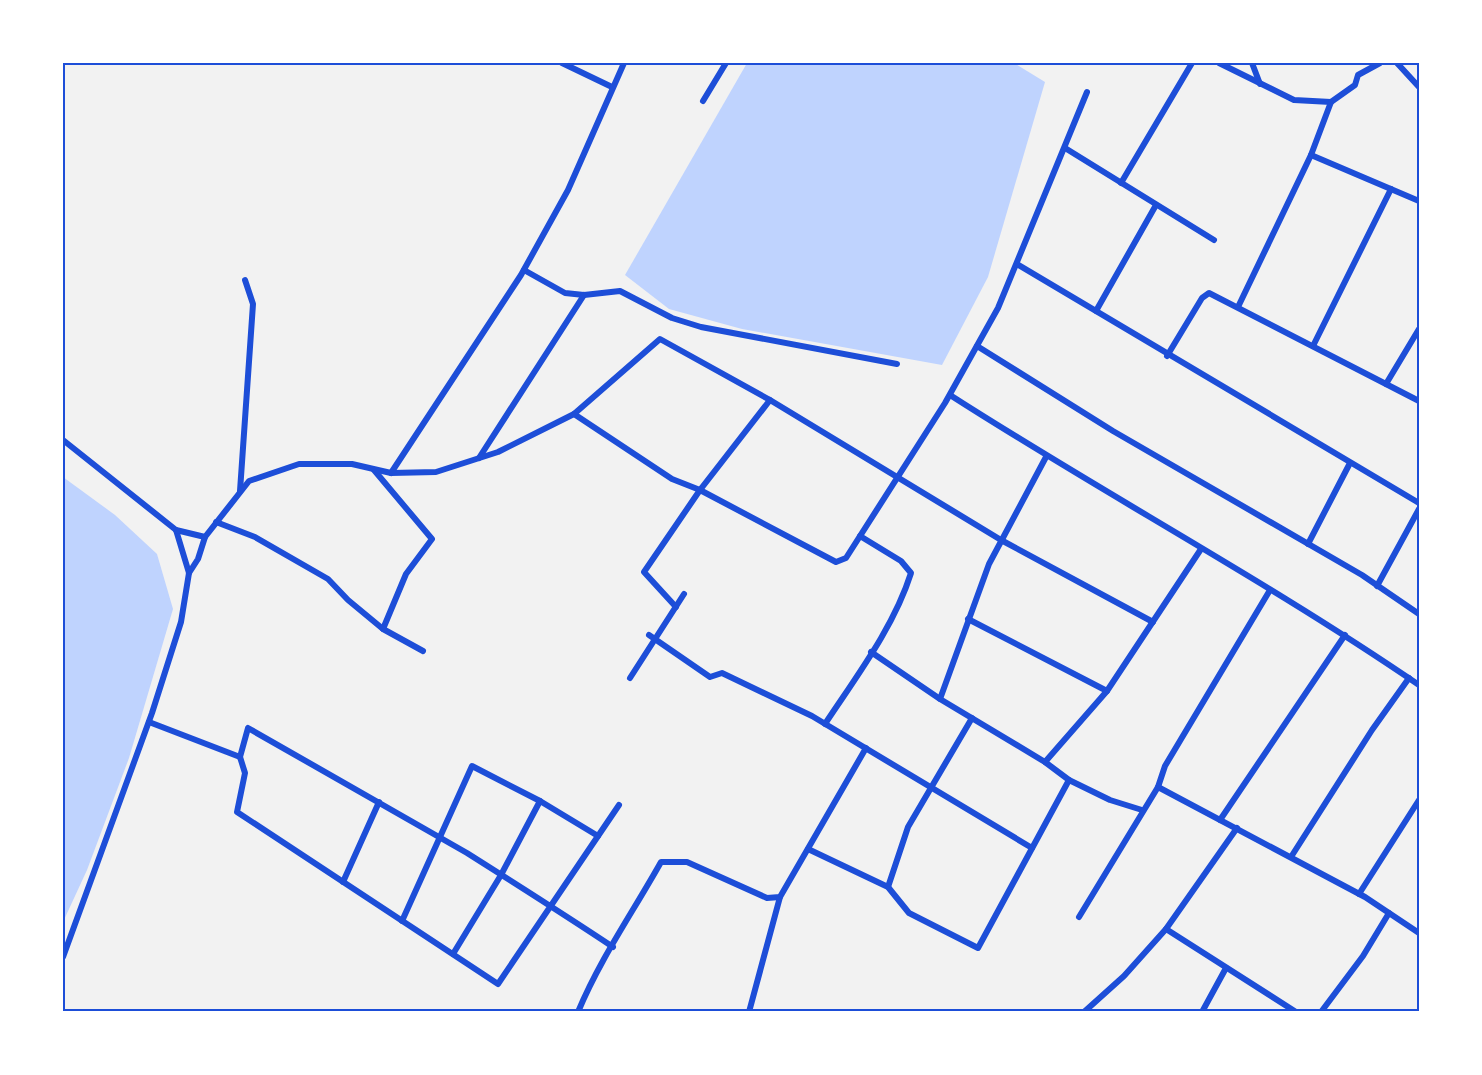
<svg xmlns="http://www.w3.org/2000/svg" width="1482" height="1075" font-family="Barlow,sans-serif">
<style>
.water{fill:#bfd3fe}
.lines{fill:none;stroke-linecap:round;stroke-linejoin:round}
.minor{stroke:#1d4ed8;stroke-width:6}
.neatline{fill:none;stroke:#1d4ed8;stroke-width:2}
</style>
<rect width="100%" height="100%" fill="#f2f2f2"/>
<g class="water">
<polygon points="747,63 1014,63 1045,82 988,277 942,365 742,329 669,309 625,275"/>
<polygon points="63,477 115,515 157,554 173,609 129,758 87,870 63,922"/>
</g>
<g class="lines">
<g class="minor">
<polyline points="562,63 612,87"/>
<polyline points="1219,63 1294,100 1331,102 1355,85 1358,75 1380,63"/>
<polyline points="1252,63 1260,84"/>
<polyline points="1397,63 1419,87"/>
<polyline points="703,101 726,63"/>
<polyline points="1065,148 1214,240"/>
<polyline points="1311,155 1419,201"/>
<polyline points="1121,183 1192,63"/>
<polyline points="1017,264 1419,503"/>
<polyline points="524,270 565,293 584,295 620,291 672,318 701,327 897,364"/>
<polyline points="1238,307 1311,155 1331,102"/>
<polyline points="1096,311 1156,205"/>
<polyline points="977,346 1113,431 1362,575 1419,614"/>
<polyline points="1313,346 1391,189"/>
<polyline points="1167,356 1202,298 1209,293 1419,401"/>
<polyline points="1386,384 1419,329"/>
<path d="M950,395C1104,494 1267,581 1419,685"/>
<polyline points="574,414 672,479 700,490 836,562 846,558 945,403 998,308 1087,92"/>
<polyline points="63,440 176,530 189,573 181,622 152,713 63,957"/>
<polyline points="479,458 584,295"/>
<polyline points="374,470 432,539 406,574 383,629"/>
<polyline points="391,473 521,275 568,190 624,63"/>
<polyline points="240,491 253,304 245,280"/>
<polyline points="216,522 255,537 328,579 348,600 383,629 423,651"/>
<polyline points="176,530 205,537"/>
<polyline points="1308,544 1350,463"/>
<polyline points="189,573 198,559 205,537 249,481 299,464 352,464 391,473 436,472 498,452 574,414 660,339 770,400 1001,540 1153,622"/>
<polyline points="1377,586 1419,509"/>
<polyline points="676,607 644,572 700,490 770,400"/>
<polyline points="968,619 1107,691"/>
<polyline points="649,635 710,677 722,673 812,716 1032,848"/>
<polyline points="871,652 940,699 1045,762 1069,780 1110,800 1142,810"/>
<polyline points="630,678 684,594"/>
<polyline points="940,699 989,564 1046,457"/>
<polyline points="149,722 240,757"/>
<path d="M825,724C856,677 894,627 911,573L901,561L860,536"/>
<polyline points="1045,762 1107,691 1201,549"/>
<polyline points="1158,787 1365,897 1419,933"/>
<polyline points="1220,820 1345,635"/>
<polyline points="1237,828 1166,929 1296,1012"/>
<polyline points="808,849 888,887 909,913 978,948 1069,780"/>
<polyline points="1291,857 1372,730 1409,678"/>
<polyline points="343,882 379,802"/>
<polyline points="888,887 908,827 972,718"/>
<polyline points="1359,894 1419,800"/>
<polyline points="1079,917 1158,787 1165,766 1270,590"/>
<polyline points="402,921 472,766 540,801 598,836"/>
<path d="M613,947C565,915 516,884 467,853L248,728L240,757L245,773L237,812L498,984L619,805"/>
<polyline points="453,954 501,875 540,801"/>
<path d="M578,1012C600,959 633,912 661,862H687L767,898L780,897L866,748"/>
<polyline points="749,1012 780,897"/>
<polyline points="1084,1012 1124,976 1166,929"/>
<polyline points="1202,1012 1226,968"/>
<polyline points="1321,1012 1363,956 1389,913"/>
</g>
</g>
<rect width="1482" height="1075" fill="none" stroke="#ffffff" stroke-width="129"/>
<rect x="64" y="64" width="1354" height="946" class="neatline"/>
</svg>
